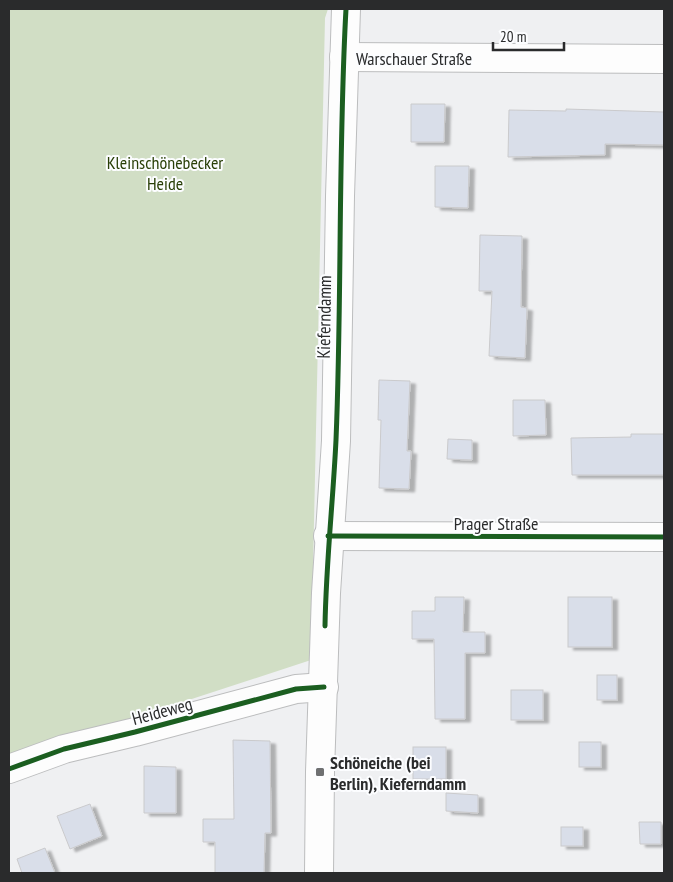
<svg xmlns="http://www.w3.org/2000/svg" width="673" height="882" font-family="'PT Sans Narrow',sans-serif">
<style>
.green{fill:#d1dec5}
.building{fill:#d9dee9;stroke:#cacacc;filter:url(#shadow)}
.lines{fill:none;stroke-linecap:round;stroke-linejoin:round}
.minor-casing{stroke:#bcbdbe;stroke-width:30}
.tertiary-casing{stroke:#bcbdbe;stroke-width:30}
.minor{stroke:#fdfdfd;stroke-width:28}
.tertiary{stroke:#fdfdfd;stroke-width:28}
.cycleway-casing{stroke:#fcfdff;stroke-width:8}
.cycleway{stroke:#1b5e20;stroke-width:5}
.poi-dot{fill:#6f7071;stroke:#fcfdff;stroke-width:2}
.labels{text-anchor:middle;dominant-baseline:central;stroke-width:4;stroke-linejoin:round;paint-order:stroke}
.street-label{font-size:18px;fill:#2a2b2c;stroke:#fcfdff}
.park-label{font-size:18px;fill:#293f07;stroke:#fcfdff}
.poi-label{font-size:18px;font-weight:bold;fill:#2a2b2c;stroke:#fcfdff;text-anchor:start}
</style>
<defs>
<filter id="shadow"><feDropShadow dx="5.5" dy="3" stdDeviation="1" flood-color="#0004"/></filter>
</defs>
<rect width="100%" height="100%" fill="#eff0f2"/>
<polygon class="green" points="9,9 328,9 325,18 311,660 103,728 9,769"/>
<g class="building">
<polygon points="411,104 445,104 444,142 411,142"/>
<polygon points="566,109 664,112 664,145 605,144 605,155 508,157 509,110 566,111"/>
<polygon points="435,166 469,166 468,208 435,207"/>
<polygon points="480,235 522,236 521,307 527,308 525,358 489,356 492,291 479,291"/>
<polygon points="379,380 410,381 407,451 411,451 409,489 379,488 381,420 378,420"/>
<polygon points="513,400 545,400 546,435 513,436"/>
<polygon points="631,434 664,434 664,475 572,475 571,438 631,437"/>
<polygon points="448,439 472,440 472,460 447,459"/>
<polygon points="435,597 464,597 463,632 485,632 485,653 465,653 465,719 435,719 434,639 412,639 412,611 435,611"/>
<rect x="568" y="597" width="44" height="50"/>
<rect x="597" y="675" width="20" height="25"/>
<rect x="511" y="690" width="32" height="30"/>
<polygon points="233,740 270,741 271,833 265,833 264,873 215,873 215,842 203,842 203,819 234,819"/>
<rect x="579" y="742" width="22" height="25"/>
<rect x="413" y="747" width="33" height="32"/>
<polygon points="144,766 176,767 176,813 144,813"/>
<polygon points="446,793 478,795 478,813 446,811"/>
<polygon points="90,804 102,836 70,849 57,816"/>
<polygon points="639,822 661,822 661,844 640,844"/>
<rect x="561" y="827" width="22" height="19"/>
<polygon points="45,848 55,873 22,873 17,859"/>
</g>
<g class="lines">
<g class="minor-casing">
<g id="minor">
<polyline points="344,57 664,59"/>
<polyline points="328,536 664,537"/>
<polyline points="9,769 64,749 135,732 296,689 324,687"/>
</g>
</g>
<g class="tertiary-casing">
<polyline id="tertiary" points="319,873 320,772 326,593 336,441 340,196 346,9"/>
</g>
<use href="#minor" class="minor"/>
<use href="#tertiary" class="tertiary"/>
<g class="cycleway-casing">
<g id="cycleway">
<polyline points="328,536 664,537"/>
<path d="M325,626C326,563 333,502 336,440C342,297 338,153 346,9"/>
<polyline points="9,769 64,749 135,732 296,689 324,687"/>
</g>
</g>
<use href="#cycleway" class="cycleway"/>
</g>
<rect class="poi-dot" x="315" y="767" width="10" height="10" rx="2.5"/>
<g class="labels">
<g class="street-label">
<text x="414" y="58">Warschauer Straße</text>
<text transform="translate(324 317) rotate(-89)">Kieferndamm</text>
<text x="496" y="523">Prager Straße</text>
<text transform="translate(162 711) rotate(-15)">Heideweg</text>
</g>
<g class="park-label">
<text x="165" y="162">Kleinschönebecker<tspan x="165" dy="21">Heide</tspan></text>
</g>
<g class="poi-label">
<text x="330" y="762">Schöneiche (bei<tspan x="330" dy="21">Berlin), Kieferndamm</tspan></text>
</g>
</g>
<rect width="673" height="882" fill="none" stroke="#2a2b2c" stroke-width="20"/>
<path d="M493 42v8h71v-8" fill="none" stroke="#2a2b2c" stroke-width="2.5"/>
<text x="500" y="42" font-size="15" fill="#2a2b2c" stroke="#fcfdff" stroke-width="4" paint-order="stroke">20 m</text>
</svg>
